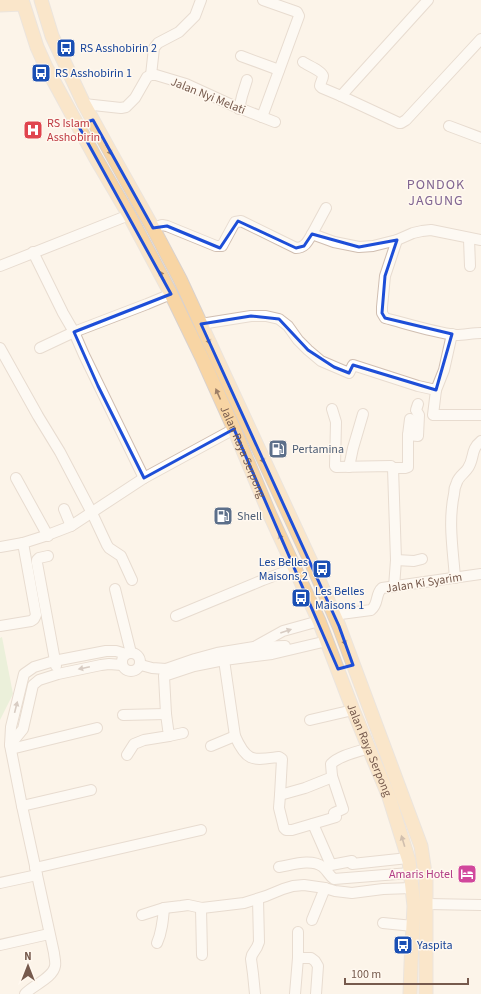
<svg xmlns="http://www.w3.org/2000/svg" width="481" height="994" font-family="'Source Sans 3',sans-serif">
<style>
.green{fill:#d7eac7}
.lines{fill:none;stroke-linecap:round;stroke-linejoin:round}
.minor-casing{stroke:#d0beb1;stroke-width:12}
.major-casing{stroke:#d9d1cd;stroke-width:15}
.minor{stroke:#fff;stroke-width:10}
.major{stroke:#f8d5a4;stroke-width:13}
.oneway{fill:#9d7f67}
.oneway2{fill:#ad9c94}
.marked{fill:none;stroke:#1d4ed8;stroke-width:3;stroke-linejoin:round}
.labels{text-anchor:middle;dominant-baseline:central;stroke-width:3;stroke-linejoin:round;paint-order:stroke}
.transit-label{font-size:12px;fill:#164399;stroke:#fff8ef;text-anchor:start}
.street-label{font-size:12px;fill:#765a4d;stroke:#fff8ef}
.health-label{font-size:12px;fill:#be3a42;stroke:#fff8ef;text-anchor:start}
.service-label{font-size:12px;fill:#4e5e75;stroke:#fff8ef;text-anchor:start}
.hotel-label{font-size:12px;fill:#b23c85;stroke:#fff8ef;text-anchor:end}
.quarter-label{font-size:14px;letter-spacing:1px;fill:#816592;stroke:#fff8ef}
</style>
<rect width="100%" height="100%" fill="#fcf4e9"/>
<polygon class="green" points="2,637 13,694 0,720 0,638"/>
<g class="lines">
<g class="minor-casing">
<g id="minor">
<polyline points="241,56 279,70"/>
<path d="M303,62C307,65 322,71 323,76C323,79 320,83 320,86L322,88L341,96L399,123H401L406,120L481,39"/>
<polyline points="151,75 154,48 158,43 179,32 195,16 201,0"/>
<polyline points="341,96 428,0"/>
<polyline points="84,104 121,108 126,107 135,98 147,77 151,75 156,75 186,84 234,106 275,122"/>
<polyline points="239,109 242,96 247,80"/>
<polyline points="262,117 299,16 297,12 263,0"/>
<polyline points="449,126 481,138"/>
<path d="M153,228L162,225L167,226L216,246H222L235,222L241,221L296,248C305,248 308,241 312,234L334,242L359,247L373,246L397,240L413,233L422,231L431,230L481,240"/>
<polyline points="312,234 326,208"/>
<polyline points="469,239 470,266"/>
<path d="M397,240L385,276L382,307V313L385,318C408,324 432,332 456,335C464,335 473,333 481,333"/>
<polyline points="33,252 63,313 74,332 147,304 171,294"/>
<polyline points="0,266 129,215"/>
<polyline points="201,324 251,316 266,316 279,319 288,326 298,340 308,350 321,361 349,373 353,365 418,386 436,390 433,415 481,415"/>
<polyline points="0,348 38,416 60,452 92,513 107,545 109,548 121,556 132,580"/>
<polyline points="40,348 74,332 84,355 144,478"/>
<polyline points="436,390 444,370 452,334"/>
<polyline points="332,409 336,422 335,466 336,467 391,466 393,468 396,560 394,587"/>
<polyline points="410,419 408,435 418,436 419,415 416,410 418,404"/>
<polyline points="349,467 353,448 363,414"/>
<polyline points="393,468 405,468 408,467 408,435"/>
<polyline points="16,478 48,536"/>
<polyline points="64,509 71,526"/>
<polyline points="0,547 23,543 45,536 71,526 144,478 234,429"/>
<polyline points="48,556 39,558 37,560 37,563 56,666"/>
<polyline points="396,560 414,561 422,559"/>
<path d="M455,578C453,550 448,522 454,494C454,490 455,486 457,482C459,476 465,473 468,468C475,457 470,450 481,441"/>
<polyline points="115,589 131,653"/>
<path d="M333,615L371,610C379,604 375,594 382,588L481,574"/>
<polyline points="176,616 263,580 295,568"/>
<polyline points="0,626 31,621 34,619 36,615 23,543"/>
<polyline points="256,646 283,631 319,621"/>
<circle cx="131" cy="662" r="9"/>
<path d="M224,660L235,736C247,763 253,760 279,757L282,759L280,795L279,808L284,828L286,830H292L336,817L334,813L343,809L332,776"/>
<polyline points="141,665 152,668 166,669 195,659 217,653 254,647 285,646"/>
<polyline points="123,715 166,714"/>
<polyline points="310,720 353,710"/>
<polyline points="169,736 183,733"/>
<polyline points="10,745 23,729 33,685 39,680 58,674 101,665 109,664 122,665"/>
<polyline points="211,746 235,736"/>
<polyline points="11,749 97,728"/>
<polyline points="127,755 134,744 144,740 169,736 166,714 164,676 194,666 224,660 272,654 327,641"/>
<path d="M280,795L305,788L330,778L332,776L331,764C340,755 357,752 369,748"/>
<polyline points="22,806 91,790"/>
<polyline points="313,824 331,865 352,861 352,864 408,858"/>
<path d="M279,867C292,865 311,858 323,867C328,871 329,876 334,879L410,873"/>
<polyline points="35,868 201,830"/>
<polyline points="0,883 37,875"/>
<polyline points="427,904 481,905"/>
<polyline points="201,908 202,955"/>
<polyline points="142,915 164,908 181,906 188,905 202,908 244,903 266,896 283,889 293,886 304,885 325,888 335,891 352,893 383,889 412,888"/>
<polyline points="312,920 325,888"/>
<polyline points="383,923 413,926"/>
<path d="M157,943C162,932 163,920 164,908"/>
<polyline points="0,945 49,934"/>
<polyline points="298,958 311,958 315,961 318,966 316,994"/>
<path d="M25,994C33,985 53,978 55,966C56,962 54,956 54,953L22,806L10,745L11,727L24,674L34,667L54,661L106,651H116L126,654"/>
<polyline points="255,994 253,974 251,959 252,955 257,947 259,942 258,899"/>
<polyline points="295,994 298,958 298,932"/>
</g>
</g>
<g class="major-casing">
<g id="major">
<path id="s1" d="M22,0L37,47L46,67L95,157L129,215L171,294L202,358L234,429L270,515L319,621L353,710L389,797L409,861L414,906L411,964L410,994"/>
<polyline points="41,0 52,36 84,104 111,153 153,228 180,279 312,564 339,626 421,846 426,880 426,994"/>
<polyline points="0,5 22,4"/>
</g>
</g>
<use href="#minor" class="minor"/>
<use href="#major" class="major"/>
</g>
<defs><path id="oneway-solid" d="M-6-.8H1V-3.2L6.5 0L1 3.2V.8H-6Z"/></defs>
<g class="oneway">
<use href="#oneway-solid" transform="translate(109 150) rotate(61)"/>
<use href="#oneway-solid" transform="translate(162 276) rotate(-118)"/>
<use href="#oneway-solid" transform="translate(208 339) rotate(65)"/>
<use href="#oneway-solid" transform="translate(218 394) rotate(-114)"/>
<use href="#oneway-solid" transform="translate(262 458) rotate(66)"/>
<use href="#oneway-solid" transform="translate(281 539) rotate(-114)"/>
<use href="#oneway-solid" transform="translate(344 640) rotate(69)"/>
<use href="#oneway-solid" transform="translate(403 841) rotate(-107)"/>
</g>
<g class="oneway2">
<use href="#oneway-solid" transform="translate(286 631) rotate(-19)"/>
<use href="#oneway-solid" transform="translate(84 668) rotate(168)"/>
<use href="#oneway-solid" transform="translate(16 707) rotate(-76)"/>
</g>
<path d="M0 0H481V994H0ZM93,120L153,228L167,226L220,248L238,221L296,248L304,246L312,234L359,247L397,240L385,276L382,313L385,318L452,334L436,390L353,365L349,373L334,367L308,350L279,319L251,316L201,324L339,626L353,665L338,669L234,429L144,478L98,386L74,332L171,294L78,125Z" fill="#fcf4e9" fill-opacity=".55" fill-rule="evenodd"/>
<path class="marked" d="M93,120L153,228L167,226L220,248L238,221L296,248L304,246L312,234L359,247L397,240L385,276L382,313L385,318L452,334L436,390L353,365L349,373L334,367L308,350L279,319L251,316L201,324L339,626L353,665L338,669L234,429L144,478L98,386L74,332L171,294L78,125Z"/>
<defs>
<g id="bus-square" transform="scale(1)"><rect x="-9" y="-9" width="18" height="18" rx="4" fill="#1a4fb4" stroke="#fff8ef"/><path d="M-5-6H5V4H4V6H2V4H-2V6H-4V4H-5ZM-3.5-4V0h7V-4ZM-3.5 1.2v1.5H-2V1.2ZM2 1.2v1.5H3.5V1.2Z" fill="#fff"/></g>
<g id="hospital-square" transform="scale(1)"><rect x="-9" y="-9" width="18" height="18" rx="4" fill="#e0444e" stroke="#fff8ef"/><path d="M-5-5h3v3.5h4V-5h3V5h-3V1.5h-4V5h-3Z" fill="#fff"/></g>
<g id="fuel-square" transform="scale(1)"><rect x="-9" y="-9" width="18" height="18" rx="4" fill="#5c6f8a" stroke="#fff8ef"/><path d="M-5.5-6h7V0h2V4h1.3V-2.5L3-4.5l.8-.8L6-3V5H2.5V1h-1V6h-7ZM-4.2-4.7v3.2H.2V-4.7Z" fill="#fff"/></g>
<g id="hotel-square" transform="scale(1)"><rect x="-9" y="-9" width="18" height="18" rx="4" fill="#d1479c" stroke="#fff8ef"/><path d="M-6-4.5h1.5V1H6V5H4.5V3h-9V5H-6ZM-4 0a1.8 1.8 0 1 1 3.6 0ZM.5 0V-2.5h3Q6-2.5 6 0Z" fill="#fff"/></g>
</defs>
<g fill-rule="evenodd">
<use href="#bus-square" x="66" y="48"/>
<use href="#bus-square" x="41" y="73"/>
<use href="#hospital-square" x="33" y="130"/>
<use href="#fuel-square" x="278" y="449"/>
<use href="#fuel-square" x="223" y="516"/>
<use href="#bus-square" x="322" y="569"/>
<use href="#bus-square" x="301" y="598"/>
<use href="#hotel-square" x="467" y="874"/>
<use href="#bus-square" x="403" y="945"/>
</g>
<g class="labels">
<g class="transit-label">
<text x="80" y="48">RS Asshobirin 2</text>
<text x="55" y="73">RS Asshobirin 1</text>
<text x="308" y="562" text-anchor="end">Les Belles<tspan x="308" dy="14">Maisons 2</tspan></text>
<text x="315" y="591">Les Belles<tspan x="315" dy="14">Maisons 1</tspan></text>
<text x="417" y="945">Yaspita</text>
</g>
<g class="street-label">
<text transform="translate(208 96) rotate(22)">Jalan Nyi Melati</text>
<text stroke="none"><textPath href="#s1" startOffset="504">Jalan Raya Serpong</textPath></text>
<text transform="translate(424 583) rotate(-9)">Jalan Ki Syarim</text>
<text stroke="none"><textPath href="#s1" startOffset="828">Jalan Raya Serpong</textPath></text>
</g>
<g class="health-label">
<text x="47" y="123">RS Islam<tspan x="47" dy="14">Asshobirin</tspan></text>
</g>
<g class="service-label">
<text x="292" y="449">Pertamina</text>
<text x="237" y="516">Shell</text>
</g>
<g class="hotel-label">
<text x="453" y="874">Amaris Hotel</text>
</g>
<g class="quarter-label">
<text x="436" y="185">PONDOK<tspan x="436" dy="16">JAGUNG</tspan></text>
</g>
</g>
<g transform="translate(28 966)" stroke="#fff8ef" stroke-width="3" paint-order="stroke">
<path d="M0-3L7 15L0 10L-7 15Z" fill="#765a4d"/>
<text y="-6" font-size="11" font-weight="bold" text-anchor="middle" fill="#765a4d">N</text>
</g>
<path d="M345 978v6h123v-6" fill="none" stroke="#765a4d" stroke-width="2"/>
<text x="351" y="978" font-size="12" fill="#765a4d" stroke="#fff8ef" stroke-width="3" paint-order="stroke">100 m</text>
</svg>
